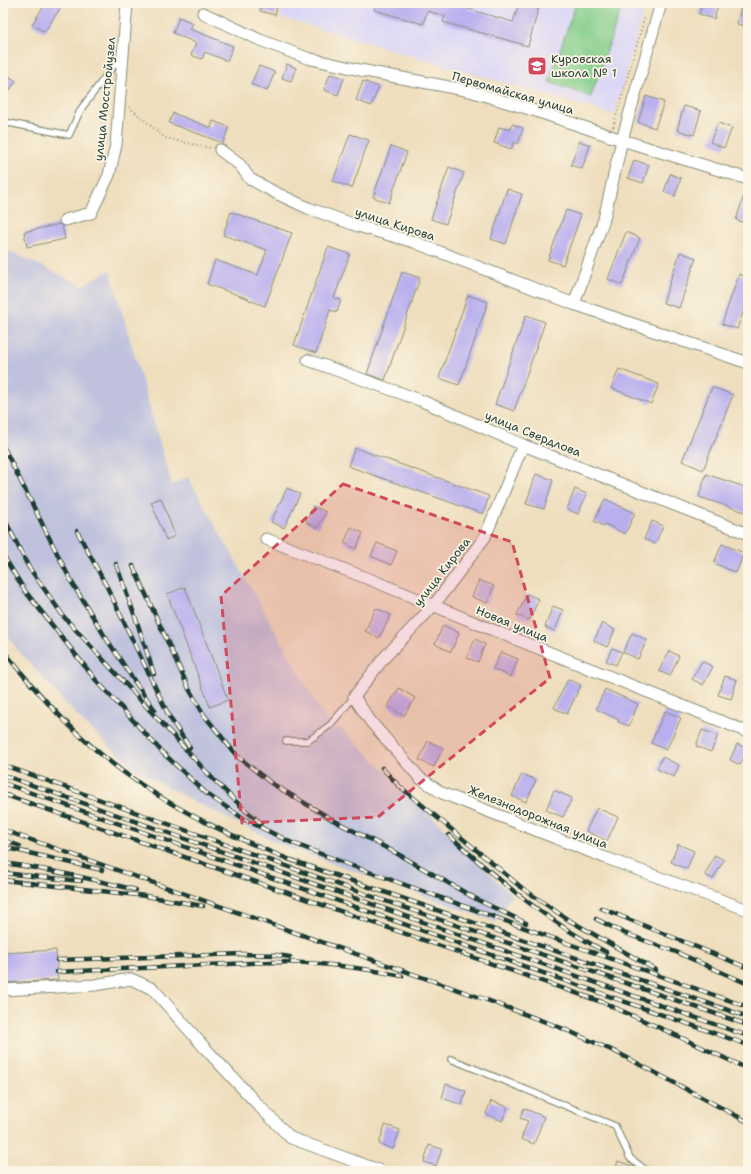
<svg xmlns="http://www.w3.org/2000/svg" width="751" height="1174" font-family="'Shantell Sans',sans-serif">
<style>
.built{fill:#dad6f7}
.industrial{fill:#c0c2dd}
.green{fill:#84ce8b;stroke:#528660}
.building{fill:#b9afef}
.lines{fill:none;stroke-linecap:round;stroke-linejoin:round}
.lane-casing{stroke:#868e78;stroke-width:8}
.street-casing{stroke:#868e78;stroke-width:13}
.path{stroke:#868e78;stroke-width:2;stroke-dasharray:1 3;stroke-linecap:butt}
.lane{stroke:#fff;stroke-width:5.5}
.street{stroke:#fff;stroke-width:11}
.rail-casing{stroke:#1f3d34;stroke-width:4.5}
.rail{stroke:#fcf5e5;stroke-width:3;stroke-dasharray:9;stroke-linecap:butt}
.marked{fill:#d1495b;fill-opacity:0.2;stroke:#d1495b;stroke-width:3;stroke-dasharray:8 5;stroke-linejoin:round}
.labels{text-anchor:middle;dominant-baseline:central;stroke-width:3.5;stroke-linejoin:round;paint-order:stroke}
.poi-label{font-size:12px;fill:#1f3d34;stroke:#fcf5e5;text-anchor:start}
.street-label{font-size:12px;fill:#1f3d34;stroke:#fcf5e5}
</style>
<rect width="100%" height="100%" fill="#fcf5e5"/>
<filter id="ink" filterUnits="userSpaceOnUse"><feTurbulence type="fractalNoise" baseFrequency=".025" numOctaves="2"/><feDisplacementMap in="SourceGraphic" scale="8" xChannelSelector="R" yChannelSelector="G"/><feConvolveMatrix kernelMatrix="1 2 1 2 8 2 1 2 1" color-interpolation-filters="sRGB"/></filter>
<filter id="wash" filterUnits="userSpaceOnUse"><feTurbulence type="fractalNoise" baseFrequency=".012" numOctaves="4" result="noise"/><feDisplacementMap in="SourceGraphic" scale="16" xChannelSelector="R" yChannelSelector="G"/><feGaussianBlur stdDeviation="0.9" result="paint"/><feColorMatrix in="noise" values="0 0 0 0 0 0 0 0 0 0 0 0 0 0 0 0 0 1.4 0 .05"/><feComposite in="paint" operator="in"/></filter>
<g filter="url(#wash)">
<rect width="100%" height="100%" fill="#eedebd"/>
<polygon class="built" points="284,3 646,3 614,115 280,17"/>
<polygon class="industrial" points="3,246 7,250 82,285 110,270 172,485 188,477 324,717 335,731 339,727 345,732 512,895 504,907 496,922 282,845 189,799 133,768 79,718 17,649 3,628"/>
<polygon class="green" points="576,3 623,3 591,97 549,82"/>
<g id="blocks">
<g class="building">
<polygon points="46,3 64,3 44,32 32,24"/>
<polygon points="262,3 278,3 275,15 260,11"/>
<polygon points="376,3 469,3 468,9 513,22 519,3 540,3 528,46 443,22 445,16 427,11 423,24 374,10"/>
<polygon points="702,3 719,3 714,19 699,14"/>
<polygon points="741,7 748,9 748,27 737,24"/>
<polygon points="179,17 193,23 190,29 233,46 227,61 205,52 202,59 191,55 196,43 173,33"/>
<polygon points="287,64 296,68 291,81 282,78"/>
<polygon points="259,66 275,72 267,91 251,84"/>
<polygon points="3,72 16,81 3,99"/>
<polygon points="330,74 344,78 338,95 324,90"/>
<polygon points="363,81 379,87 371,106 356,100"/>
<polygon points="646,96 664,102 655,128 638,122"/>
<polygon points="684,106 701,111 694,135 677,130"/>
<polygon points="173,113 211,128 213,121 229,127 223,143 169,123"/>
<polygon points="718,123 732,128 724,148 710,142"/>
<polygon points="512,124 523,128 518,144 514,142 511,149 494,143 499,127 510,130"/>
<polygon points="350,134 369,140 352,188 333,181"/>
<polygon points="579,141 590,145 582,169 571,165"/>
<polygon points="391,146 407,152 389,203 373,197"/>
<polygon points="634,160 649,165 643,183 628,178"/>
<polygon points="449,167 464,173 446,224 431,219"/>
<polygon points="670,174 681,178 675,196 664,192"/>
<polygon points="507,189 522,194 506,244 491,239"/>
<polygon points="746,189 748,189 748,224 736,220"/>
<polygon points="566,210 581,215 563,265 548,260"/>
<polygon points="231,212 292,233 265,306 249,300 249,299 207,284 215,260 258,275 267,250 223,235"/>
<polygon points="60,224 62,226 65,239 27,247 24,232"/>
<polygon points="626,232 640,238 622,285 608,279"/>
<polygon points="328,247 350,254 334,298 341,300 337,312 330,310 316,353 294,345"/>
<polygon points="680,252 696,258 679,308 663,303"/>
<polygon points="402,272 420,278 385,380 367,374"/>
<polygon points="739,274 748,277 748,298 737,329 722,324"/>
<polygon points="468,295 488,302 459,385 439,378"/>
<polygon points="526,315 545,322 514,411 495,404"/>
<polygon points="619,369 659,384 651,404 611,388"/>
<polygon points="712,387 733,395 703,470 682,461"/>
<polygon points="355,448 489,496 483,514 348,466"/>
<polygon points="536,474 553,480 544,509 526,504"/>
<polygon points="706,474 748,488 748,513 699,497"/>
<polygon points="287,488 300,494 284,528 271,522"/>
<polygon points="575,489 587,494 578,514 567,509"/>
<polygon points="161,498 175,536 166,540 151,502"/>
<polygon points="605,499 635,513 625,534 605,524 604,526 594,521"/>
<polygon points="313,506 326,512 318,528 306,522"/>
<polygon points="652,521 663,526 655,544 644,539"/>
<polygon points="351,527 363,533 356,549 344,543"/>
<polygon points="377,543 397,551 391,565 371,556"/>
<polygon points="722,544 744,553 736,573 714,563"/>
<polygon points="479,580 494,586 487,603 472,597"/>
<polygon points="185,587 228,700 210,707 167,594"/>
<polygon points="527,594 539,599 529,620 517,615"/>
<polygon points="553,606 563,610 555,631 545,627"/>
<polygon points="376,608 391,615 379,638 365,631"/>
<polygon points="602,623 615,630 607,647 594,641"/>
<polygon points="443,625 459,633 451,652 435,644"/>
<polygon points="632,633 647,640 638,659 623,652"/>
<polygon points="475,639 485,644 478,662 467,658"/>
<polygon points="612,648 622,652 616,665 606,661"/>
<polygon points="669,651 679,656 670,676 659,671"/>
<polygon points="501,652 518,659 511,677 493,669"/>
<polygon points="702,661 713,667 703,685 692,679"/>
<polygon points="725,676 737,680 731,699 718,695"/>
<polygon points="568,679 581,685 567,714 554,708"/>
<polygon points="399,688 415,698 404,716 388,706"/>
<polygon points="605,689 638,704 629,726 618,722 619,720 596,709"/>
<polygon points="665,711 681,718 666,750 651,743"/>
<polygon points="702,730 718,735 711,752 696,746"/>
<polygon points="428,741 443,748 434,767 419,760"/>
<polygon points="737,744 748,749 740,765 730,760"/>
<polygon points="662,757 679,765 674,777 657,769"/>
<polygon points="522,774 536,780 526,802 512,796"/>
<polygon points="554,790 572,798 563,817 546,810"/>
<polygon points="597,808 618,817 607,841 586,831"/>
<polygon points="678,844 694,851 687,869 671,862"/>
<polygon points="715,855 724,860 713,879 705,875"/>
<polygon points="56,950 58,980 3,983 3,953"/>
<polygon points="446,1084 466,1091 462,1105 442,1098"/>
<polygon points="491,1101 508,1107 502,1121 486,1114"/>
<polygon points="524,1108 544,1117 534,1144 521,1139 528,1121 520,1118"/>
<polygon points="385,1125 400,1130 393,1149 379,1144"/>
<polygon points="429,1145 442,1149 436,1166 424,1162"/>
<polygon points="618,1161 635,1167 640,1171 615,1171"/>
</g>
</g>
</g>
<g filter="url(#ink)">
<use href="#blocks" fill-opacity="0" stroke="#868e78" stroke-width="1"/>
<g class="lines">
<g class="lane-casing">
<g id="lane">
<polyline points="9,123 69,135 81,109 121,56"/>
<polyline points="286,741 308,741 330,725 354,697"/>
<polyline points="451,1059 615,1126 630,1158 647,1171"/>
</g>
</g>
<g class="street-casing">
<g id="street">
<polyline points="203,13 260,40 307,58 360,70 470,91 539,112 622,140 748,179"/>
<polyline points="220,150 240,165 250,179 276,193 308,208 358,226 414,242 574,304 748,363"/>
<polyline points="65,220 91,213 109,175 116,145 127,3"/>
<polyline points="574,304 604,219 622,140 661,3"/>
<polyline points="308,360 420,400 523,445 748,534"/>
<polyline points="523,445 485,537 434,605 383,659 354,697 371,722 420,778 442,793 606,858 748,910"/>
<polyline points="266,539 369,579 488,628 748,732"/>
<polyline points="3,990 95,985 131,979 153,989 204,1047 260,1107 291,1138 381,1171"/>
</g>
</g>
<g class="path">
<polyline points="129,107 165,138 210,148"/>
<polyline points="613,127 645,16"/>
</g>
<use href="#lane" class="lane"/>
<use href="#street" class="street"/>
<g class="rail-casing">
<g id="rail">
<polyline points="3,446 71,581 104,635 135,682 155,710"/>
<polyline points="3,516 28,566 64,617 213,779 245,810 261,823"/>
<polyline points="77,531 108,589 170,718 190,748"/>
<polyline points="3,555 25,591 95,679 163,753 207,794 244,819 290,842 347,864 575,946 748,1007"/>
<polyline points="116,564 137,622 154,674"/>
<polyline points="133,566 189,689 204,715 237,756 271,783 333,820 396,853 478,900 526,923"/>
<path d="M3,650C42,700 86,748 139,783C185,815 236,838 288,859L748,1017"/>
<polyline points="3,765 359,892 748,1025"/>
<polyline points="382,768 402,789"/>
<polyline points="3,775 748,1036"/>
<polyline points="3,783 748,1045"/>
<polyline points="398,785 522,888 567,919 656,970"/>
<polyline points="3,794 602,1002 669,1032 748,1069"/>
<polyline points="3,830 487,1000 564,1029 618,1053 748,1122"/>
<path d="M449,835C496,879 549,923 606,952"/>
<polyline points="3,840 20,846"/>
<polyline points="3,847 102,870"/>
<path d="M3,863C48,869 92,879 136,890"/>
<polyline points="3,873 81,881"/>
<polyline points="3,880 146,896 203,906"/>
<polyline points="601,908 748,968"/>
<polyline points="596,919 624,933 676,952 748,984"/>
<polyline points="57,960 244,954 277,955 290,957"/>
<path d="M57,972L272,962C316,962 359,967 402,976"/>
</g>
</g>
<use href="#rail" class="rail"/>
</g>
</g>
<path class="marked" d="M343,484L512,542L550,678L378,817L242,823L221,596Z"/>
<defs>
<g id="school-square" transform="scale(1)"><rect x="-9" y="-9" width="18" height="18" rx="4" fill="#d1495b" stroke="#fcf5e5"/><path d="M0-5L7-2L0 1L-7-2ZM-4 1L0 2.5L4 1V4Q0 6-4 4Z" fill="#fff"/></g>
</defs>
<g fill-rule="evenodd">
<use href="#school-square" x="537" y="66"/>
</g>
<g class="labels">
<g class="poi-label">
<text x="551" y="59">Куровская<tspan x="551" dy="14">школа № 1</tspan></text>
</g>
<g class="street-label">
<text transform="translate(513 93) rotate(16)">Первомайская улица</text>
<text transform="translate(105 99) rotate(-84)">улица Мосстройузел</text>
<text transform="translate(395 224) rotate(18)">улица Кирова</text>
<text transform="translate(533 434) rotate(22)">улица Свердлова</text>
<text transform="translate(442 572) rotate(-52)">улица Кирова</text>
<text transform="translate(512 624) rotate(22)">Новая улица</text>
<text transform="translate(538 817) rotate(22)">Железнодорожная улица</text>
</g>
</g>
<rect width="751" height="1174" fill="none" stroke="#fcf5e5" stroke-width="16"/>
</svg>
